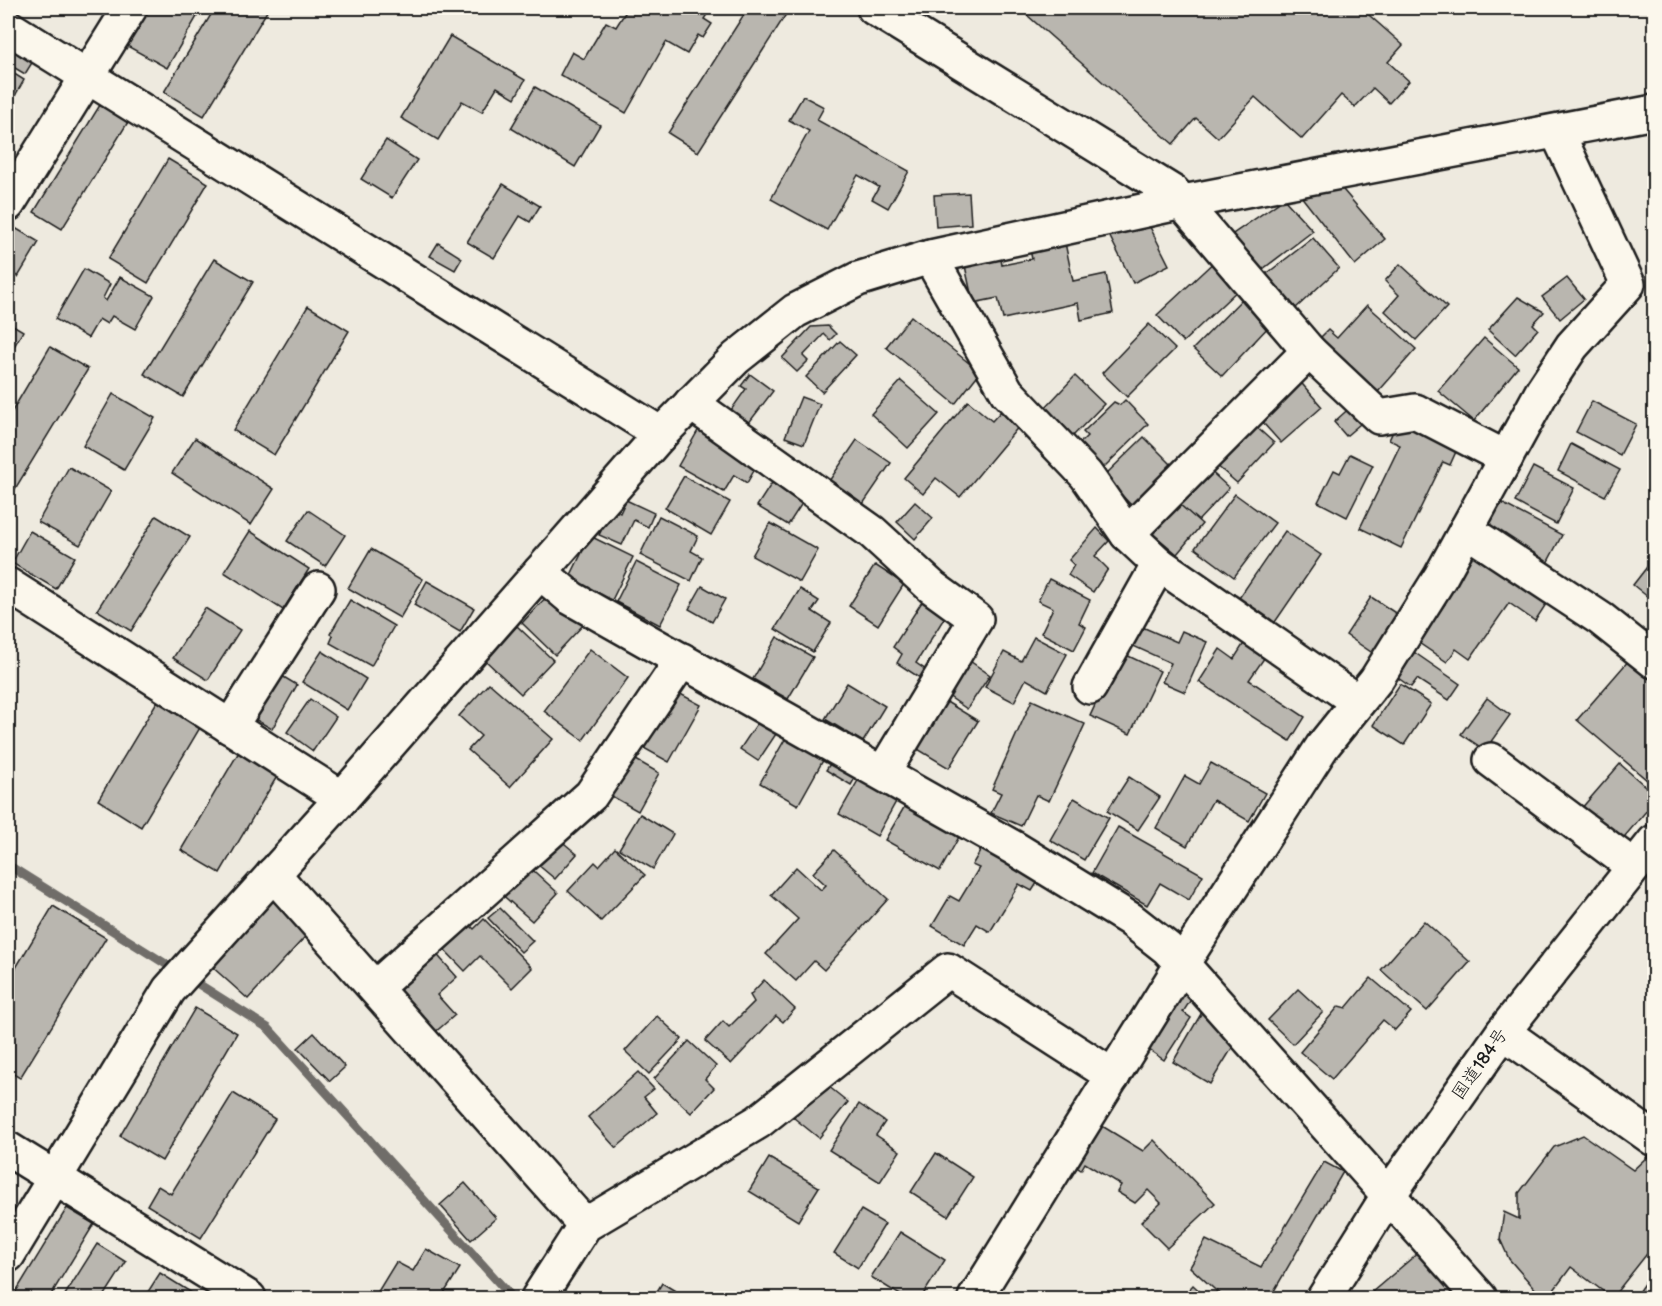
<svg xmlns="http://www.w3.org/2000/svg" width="1662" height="1306" font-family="'Balsamiq Sans','Klee One',sans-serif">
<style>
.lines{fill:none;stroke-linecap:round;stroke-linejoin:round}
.stream{stroke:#6f6d69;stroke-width:9}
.building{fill:#b9b6af;stroke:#1c1c1c;stroke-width:1.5}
.minor-casing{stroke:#1c1c1c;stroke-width:38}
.highway-casing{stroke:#1c1c1c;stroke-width:38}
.minor{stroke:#fbf7ec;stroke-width:33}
.highway{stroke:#fbf7ec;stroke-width:33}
.labels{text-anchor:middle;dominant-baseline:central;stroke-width:6;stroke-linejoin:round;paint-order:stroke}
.street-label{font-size:18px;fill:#1c1c1c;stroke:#fbf7ec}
</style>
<rect width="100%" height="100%" fill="#eeeadf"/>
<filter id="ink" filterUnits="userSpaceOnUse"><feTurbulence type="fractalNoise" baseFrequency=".0167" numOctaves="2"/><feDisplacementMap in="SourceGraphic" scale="12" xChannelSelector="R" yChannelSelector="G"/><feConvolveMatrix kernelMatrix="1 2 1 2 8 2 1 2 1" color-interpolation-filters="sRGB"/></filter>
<g filter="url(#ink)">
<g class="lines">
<g class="stream">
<polyline points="8,865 177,971"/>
<polyline points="189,978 268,1028 510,1295"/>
</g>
</g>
<g class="building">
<polygon points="140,8 202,8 167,68 120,42"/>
<polygon points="215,8 269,8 204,116 164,92"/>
<polygon points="628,8 711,8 704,19 712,24 703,38 698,35 687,54 666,42 626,113 560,75 572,52 584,59 606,22 616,27"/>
<polygon points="748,8 790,8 698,152 668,133"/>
<polygon points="1019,8 1361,8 1403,45 1388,62 1409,81 1389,103 1373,88 1355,107 1341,95 1302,139 1255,97 1218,138 1196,118 1173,144"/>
<polygon points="8,34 38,53 25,74 8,64"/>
<polygon points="450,36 525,80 515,98 497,87 482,112 462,101 438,140 401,118"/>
<polygon points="8,70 24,80 8,108"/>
<polygon points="535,87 600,125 575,167 511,128"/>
<polygon points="803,96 824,107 817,120 909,171 888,208 872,199 879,187 858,175 827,230 771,199 809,131 789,120"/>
<polygon points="100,105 128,122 62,229 34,212"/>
<polygon points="386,140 417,160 392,198 361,179"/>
<polygon points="168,159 208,183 148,283 108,259"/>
<polygon points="503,184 540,206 530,222 520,216 494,258 467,242"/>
<polygon points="1338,184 1385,239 1355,265 1297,191"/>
<polygon points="969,193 971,224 936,227 934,195"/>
<polygon points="1284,199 1313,231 1259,272 1230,236"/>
<polygon points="1144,215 1169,265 1133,283 1108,233"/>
<polygon points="15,228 39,242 18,277 8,270 8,240"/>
<polygon points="1064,238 1073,281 1106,274 1113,313 1081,320 1078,303 1003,319 998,298 973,303 964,261 1000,254 1002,265 1032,259 1029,245"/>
<polygon points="1313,238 1339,268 1296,308 1265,275"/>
<polygon points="438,243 462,258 455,270 430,256"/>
<polygon points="1218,258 1243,285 1183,342 1157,315"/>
<polygon points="214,259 253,282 183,397 144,374"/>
<polygon points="1400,264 1447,307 1416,340 1385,311 1399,295 1385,281"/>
<polygon points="84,269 110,284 103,298 106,301 120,277 154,296 135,329 112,316 107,324 99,319 88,338 55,319"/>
<polygon points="1567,278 1584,299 1560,319 1542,297"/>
<polygon points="1246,295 1273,322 1222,376 1193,349"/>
<polygon points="1518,297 1544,312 1533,324 1538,329 1515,355 1488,330"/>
<polygon points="1367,305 1416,349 1378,392 1319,339 1328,330 1337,338"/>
<polygon points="308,306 349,331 274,455 233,430"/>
<polygon points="911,316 980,372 955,404 886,347"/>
<polygon points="8,322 23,331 8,357"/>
<polygon points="1149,324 1175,349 1127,397 1102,373"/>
<polygon points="828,326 836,334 830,340 824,334 803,356 808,361 797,372 782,358 811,327"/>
<polygon points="1484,338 1518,367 1474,421 1438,391"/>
<polygon points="840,341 856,355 822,392 806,377"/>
<polygon points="50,347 88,369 12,494 8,491 8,418"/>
<polygon points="750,374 773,391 748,424 731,410 746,389 741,386"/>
<polygon points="1075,376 1104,404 1073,436 1044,409"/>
<polygon points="1297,378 1322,407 1281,443 1256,415"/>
<polygon points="901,381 939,414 908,448 871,414"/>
<polygon points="113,394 155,418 124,470 83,446"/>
<polygon points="801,397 820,404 804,444 785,437"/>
<polygon points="1125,400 1148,424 1103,468 1079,444 1087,436 1083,432 1114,402 1120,405"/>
<polygon points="968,401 992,421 1002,410 1020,425 960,497 936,478 923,494 904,478"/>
<polygon points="1592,401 1636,424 1620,455 1576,432"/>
<polygon points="1354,404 1366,419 1346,436 1334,422"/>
<polygon points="1399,419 1458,447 1450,465 1443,462 1401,548 1360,528 1400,445 1389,440"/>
<polygon points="1252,423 1274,443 1237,483 1215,464"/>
<polygon points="700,427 760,460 747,483 734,475 724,492 678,466"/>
<polygon points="1144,437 1172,465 1131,505 1104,476"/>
<polygon points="195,438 274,489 251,525 172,473"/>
<polygon points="857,440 891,463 863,504 829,481"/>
<polygon points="1571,444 1620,470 1605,496 1558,471"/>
<polygon points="1350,454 1373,465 1347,517 1318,502 1334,470 1340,473"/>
<polygon points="1204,465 1229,488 1197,522 1173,499"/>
<polygon points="69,467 111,491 80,545 38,522"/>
<polygon points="1533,467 1574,488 1556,524 1515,502"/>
<polygon points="777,475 808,494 788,525 757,506"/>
<polygon points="684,476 730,502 711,535 665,508"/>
<polygon points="1235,494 1275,523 1234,577 1195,548"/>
<polygon points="1170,496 1202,524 1177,554 1144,526"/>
<polygon points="1494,499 1562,535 1545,567 1477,531"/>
<polygon points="626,500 654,513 648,527 634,520 622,545 599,535 612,509 620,513"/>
<polygon points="915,502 933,518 915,539 897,522"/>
<polygon points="308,510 345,535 325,566 287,541"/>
<polygon points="156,516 190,537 131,631 97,610"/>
<polygon points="659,516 698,536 691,551 702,557 691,581 640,555"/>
<polygon points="770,523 818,550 800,582 752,556"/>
<polygon points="1097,528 1109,541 1095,556 1108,569 1093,592 1068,575 1074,565 1069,560"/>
<polygon points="30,531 75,557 56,589 12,563"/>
<polygon points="250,531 309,569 283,610 224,572"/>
<polygon points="1285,531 1321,555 1273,625 1237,601"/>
<polygon points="590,536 633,557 612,600 569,579"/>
<polygon points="1466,541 1550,598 1535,621 1509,603 1470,659 1456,649 1447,662 1413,639 1432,611 1438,614 1445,604 1440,600"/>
<polygon points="371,549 423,579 400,618 348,588"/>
<polygon points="1654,558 1654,602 1633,585"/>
<polygon points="636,562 681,585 660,625 616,602"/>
<polygon points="875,565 904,584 878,625 849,606"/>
<polygon points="1049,579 1090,600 1079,623 1086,627 1074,650 1041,633 1053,608 1038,601"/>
<polygon points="427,581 474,608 460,632 414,605"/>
<polygon points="702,586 725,599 712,622 689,609"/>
<polygon points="800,589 819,601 812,611 831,623 813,652 775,629"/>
<polygon points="550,593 584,624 555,655 522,623"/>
<polygon points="925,597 948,612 916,663 926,670 920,678 897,663 902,654 893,647"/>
<polygon points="1371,597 1403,618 1377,656 1346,635"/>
<polygon points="350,600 394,626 371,666 330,643 333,636 330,634"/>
<polygon points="205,608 240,630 208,680 173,658"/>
<polygon points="517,626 553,660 521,694 485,660"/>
<polygon points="1140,626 1177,642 1182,631 1207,642 1185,692 1162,682 1171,663 1131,645"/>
<polygon points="777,637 813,657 788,699 753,679"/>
<polygon points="1034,637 1067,654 1047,691 1026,679 1014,702 985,687 1004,652 1021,661"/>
<polygon points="1246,640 1267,654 1249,680 1305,717 1290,741 1199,682 1220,649 1234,659"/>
<polygon points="1405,646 1460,684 1449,700 1417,679 1411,687 1388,671"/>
<polygon points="590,649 628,678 583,740 544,711"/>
<polygon points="322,651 366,679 347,710 302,682"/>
<polygon points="1120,652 1160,671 1130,734 1090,716"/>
<polygon points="964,657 990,675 967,709 941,691"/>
<polygon points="1630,659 1654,680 1654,786 1577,720"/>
<polygon points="277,673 297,685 272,729 251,717"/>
<polygon points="489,683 553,739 510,787 468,750 481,736 459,716"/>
<polygon points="847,683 885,706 863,742 825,719"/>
<polygon points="1400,684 1431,704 1404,745 1373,725"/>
<polygon points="673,690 701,705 669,762 642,747"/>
<polygon points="161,695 204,721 141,827 98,800"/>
<polygon points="940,698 978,721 949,768 911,745"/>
<polygon points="1487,698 1510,715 1485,750 1461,734"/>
<polygon points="310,699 336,717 313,751 287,732"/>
<polygon points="1032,700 1085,724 1049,801 1036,795 1021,826 991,813 1001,793 992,789"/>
<polygon points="760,719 778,731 758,761 740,749"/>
<polygon points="788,734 826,755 798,805 760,783"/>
<polygon points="243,745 282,768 220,873 181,850"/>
<polygon points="837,753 861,768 851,785 826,770"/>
<polygon points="629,756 659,773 638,811 608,794"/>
<polygon points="1211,763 1265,793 1249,821 1213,800 1187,846 1156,828 1185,776 1199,784"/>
<polygon points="1620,764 1654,794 1654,802 1619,843 1580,810"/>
<polygon points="860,777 898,798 877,836 839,814"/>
<polygon points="1129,777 1160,797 1138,830 1107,811"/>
<polygon points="1074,798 1109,818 1084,860 1050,840"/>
<polygon points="906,804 960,835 940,871 885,840"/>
<polygon points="640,814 673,834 653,869 619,849"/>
<polygon points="1118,827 1203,875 1189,900 1160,883 1147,905 1092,873"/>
<polygon points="553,834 577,854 555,879 531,859"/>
<polygon points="988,838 1044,872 1032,891 1019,884 990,932 977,924 964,945 932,926 950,896 959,901 979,868 972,865"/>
<polygon points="615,848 645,875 601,921 568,891 595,862 599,866"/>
<polygon points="834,850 888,899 824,970 814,961 796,981 766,954 798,919 771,895 796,867 821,890 826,885 813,873"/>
<polygon points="525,863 558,893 532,921 499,892"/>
<polygon points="277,892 314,927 248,999 210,965"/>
<polygon points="53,906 106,938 20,1078 8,1071 8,981"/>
<polygon points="500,908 533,941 521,952 488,918"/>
<polygon points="484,919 532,968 512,988 480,956 465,971 441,946 466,921 474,929"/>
<polygon points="1424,921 1470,962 1427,1011 1381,970"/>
<polygon points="432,949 457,977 437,995 455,1015 433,1034 390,986"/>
<polygon points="1181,976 1199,987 1183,1012 1191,1018 1164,1060 1139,1043"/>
<polygon points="1371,978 1411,1012 1395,1030 1383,1020 1332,1079 1300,1052 1339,1006 1346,1008"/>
<polygon points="764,980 795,1009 783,1022 776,1016 731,1064 705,1041 723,1021 729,1027 754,1002 750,995"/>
<polygon points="1298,989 1323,1012 1293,1044 1268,1020"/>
<polygon points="1205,1007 1237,1040 1210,1084 1173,1062"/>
<polygon points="195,1008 237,1033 162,1161 120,1136"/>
<polygon points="657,1016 682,1039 649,1074 625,1051"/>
<polygon points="314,1033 345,1067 330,1081 298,1048"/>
<polygon points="689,1041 716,1066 705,1079 714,1088 691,1113 654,1079"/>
<polygon points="638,1072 654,1089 644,1097 657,1113 616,1148 588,1117"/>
<polygon points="818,1078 848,1102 819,1138 789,1114"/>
<polygon points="233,1093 275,1119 201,1238 147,1205 158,1186 171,1194"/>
<polygon points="859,1104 885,1122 876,1135 900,1151 880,1182 829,1150"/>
<polygon points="1089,1118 1143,1151 1154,1140 1215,1203 1167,1248 1141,1222 1161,1203 1148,1190 1135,1203 1117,1192 1121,1185 1085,1163 1081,1170 1064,1159"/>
<polygon points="1583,1135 1633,1170 1647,1157 1654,1162 1654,1245 1612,1298 1571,1267 1548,1298 1543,1298 1509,1259 1500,1239 1504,1212 1519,1219 1519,1193 1554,1147"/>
<polygon points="936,1153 973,1177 948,1216 911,1192"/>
<polygon points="769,1158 819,1187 798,1221 749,1191"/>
<polygon points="1324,1162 1343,1172 1270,1298 1224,1298 1190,1267 1206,1240 1261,1267"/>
<polygon points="465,1183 496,1218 471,1240 440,1205"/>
<polygon points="67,1208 94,1224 49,1298 12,1298"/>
<polygon points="861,1210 885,1224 858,1268 834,1253"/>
<polygon points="900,1232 945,1260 921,1298 905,1298 871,1277"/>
<polygon points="97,1244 126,1262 103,1298 63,1298"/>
<polygon points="1426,1246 1463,1298 1377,1298 1372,1292"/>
<polygon points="426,1249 460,1268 441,1298 374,1298 396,1262 413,1271"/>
<polygon points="1654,1269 1654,1298 1634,1298"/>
<polygon points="160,1273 192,1293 189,1298 144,1298"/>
<polygon points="662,1283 687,1298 653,1298"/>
<polygon points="1193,1285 1207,1298 1181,1298"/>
</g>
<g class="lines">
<g class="minor-casing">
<g id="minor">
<polyline points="874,8 1174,193 1309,351 1379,417 1415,411 1506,458"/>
<polyline points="8,27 661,434"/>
<polyline points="8,204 130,8"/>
<polyline points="930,257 1007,392 1086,475 1127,534 1159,564 1358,702"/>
<polyline points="691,403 872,532 932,587 976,619 883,773"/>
<polyline points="1466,530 1601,619 1654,661"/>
<polyline points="1127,534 1309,351"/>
<polyline points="540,572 571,598 1014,848 1130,919 1167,948 1182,964 1480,1298"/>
<polyline points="8,585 342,798"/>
<polyline points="1090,687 1159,564"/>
<polyline points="230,727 318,589"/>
<polyline points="1491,760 1634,867"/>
<polyline points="273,874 585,1225"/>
<polyline points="375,988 591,795 682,660"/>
<polyline points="1503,1032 1654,1139"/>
<polyline points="8,1149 249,1298"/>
<polyline points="8,1255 169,990 342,798 661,434 736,358 795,311 858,279 930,257 1183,202 1654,112"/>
<polyline points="538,1298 585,1225 758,1122 948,970 1113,1076"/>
<polyline points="975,1298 1182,964 1322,747 1376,680 1441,576 1543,390 1572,346 1628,284 1557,132"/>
</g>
</g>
<g class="highway-casing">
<polyline id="highway" points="1324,1298 1388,1196 1503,1032 1654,842"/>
</g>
<use href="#minor" class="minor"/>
<use href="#highway" class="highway"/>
</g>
</g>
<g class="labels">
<g class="street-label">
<text transform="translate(1480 1064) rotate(-55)">国道184号</text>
</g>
</g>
<rect width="1662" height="1306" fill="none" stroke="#fbf7ec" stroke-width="30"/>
<rect x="15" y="15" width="1632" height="1276" fill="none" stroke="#1c1c1c" stroke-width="2" filter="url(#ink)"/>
</svg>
